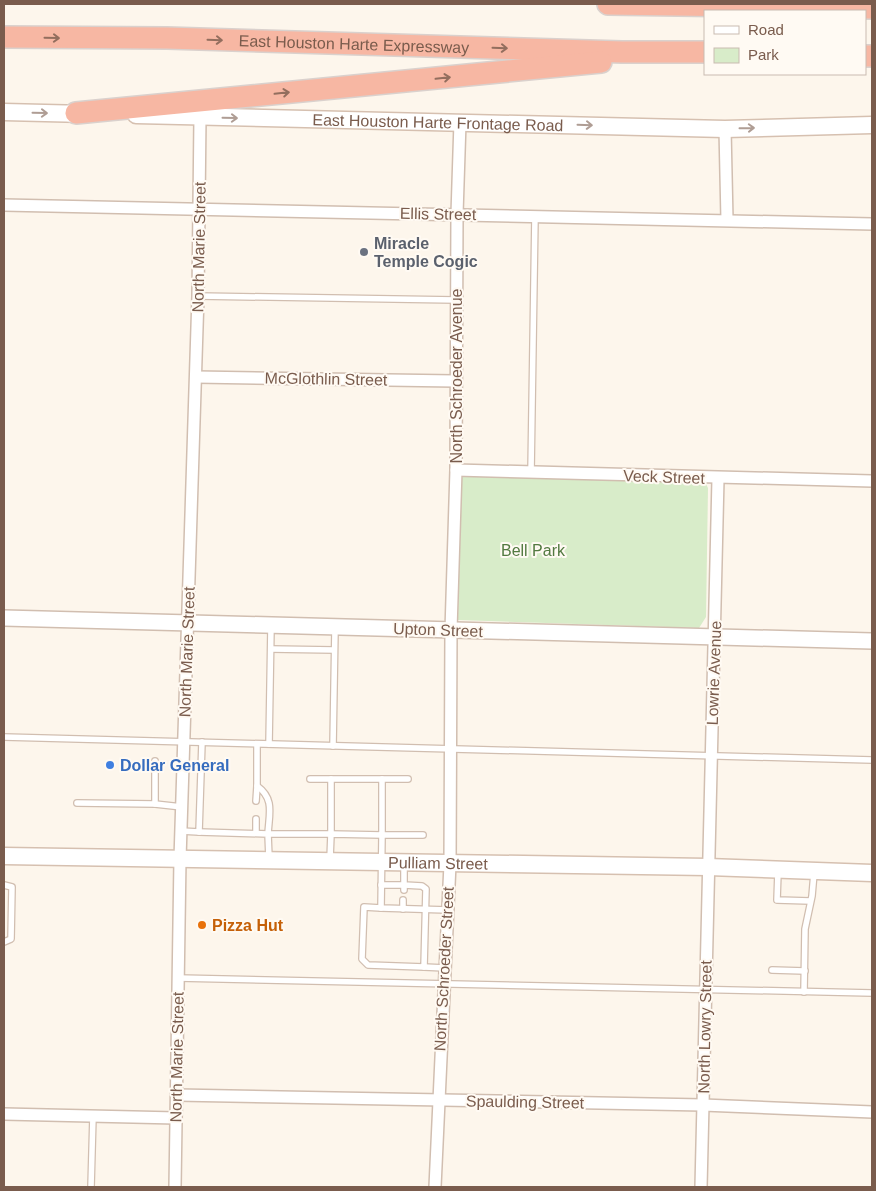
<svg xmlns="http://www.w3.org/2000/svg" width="876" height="1191" font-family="Arial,sans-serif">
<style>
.green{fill:#d8ecc9}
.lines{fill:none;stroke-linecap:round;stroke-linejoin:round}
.service-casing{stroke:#d1beb0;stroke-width:8}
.minor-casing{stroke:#d1beb0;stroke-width:14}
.tertiary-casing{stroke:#d1beb0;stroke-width:18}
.secondary-casing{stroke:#d6c0b0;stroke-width:19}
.motorway-casing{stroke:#dad1cd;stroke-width:24}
.service{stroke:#fff;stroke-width:5.5}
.minor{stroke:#fff;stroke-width:11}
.tertiary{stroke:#fff;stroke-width:15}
.secondary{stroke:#fff;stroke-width:16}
.motorway{stroke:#f7b7a3;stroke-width:21}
.oneway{stroke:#936e5e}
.oneway2{stroke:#af9d94}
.worship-dot{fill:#6b7280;stroke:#fffaf3;stroke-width:2}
.shop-dot{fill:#3f7fe0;stroke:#fffaf3;stroke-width:2}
.food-dot{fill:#e8710a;stroke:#fffaf3;stroke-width:2}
.labels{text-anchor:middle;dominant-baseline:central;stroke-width:4;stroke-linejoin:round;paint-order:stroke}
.street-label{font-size:16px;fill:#7a5c4d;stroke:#fffaf3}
.worship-label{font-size:16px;font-weight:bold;fill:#5b616d;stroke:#fffaf3;text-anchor:start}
.park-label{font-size:16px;fill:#537a41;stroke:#fffaf3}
.shop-label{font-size:16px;font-weight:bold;fill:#366cbe;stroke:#fffaf3;text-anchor:start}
.food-label{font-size:16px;font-weight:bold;fill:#c56008;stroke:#fffaf3;text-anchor:start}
</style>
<rect width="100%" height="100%" fill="#fdf6ec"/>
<polygon class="green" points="466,474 706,484 708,488 706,617 699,628 458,620 460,480"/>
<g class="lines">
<g class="service-casing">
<g id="service">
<polyline points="198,296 456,300"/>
<polyline points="531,472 535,216"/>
<polyline points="271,649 334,650"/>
<polyline points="4,737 872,760"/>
<path d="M257,744V786C275,799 269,814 268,834H331V779H310"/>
<polyline points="269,744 271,627"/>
<polyline points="333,746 335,629"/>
<polyline points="331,779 408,779"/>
<polyline points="256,801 257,786"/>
<polyline points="77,803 155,804 182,807"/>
<polyline points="155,804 155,761"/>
<polyline points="181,831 199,832 202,742"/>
<polyline points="199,832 268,834 269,858"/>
<polyline points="256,833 256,819"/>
<polyline points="423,835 382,835 381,908 448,910"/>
<polyline points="330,859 331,834 382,835 382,779"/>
<polyline points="778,872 777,900 810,901"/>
<polyline points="4,885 12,887 11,939 4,942"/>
<polyline points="381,885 404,885 404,890"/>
<polyline points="381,908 364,907 362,959 368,965 424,967 426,889 422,886 404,885 404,865"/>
<polyline points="403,909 403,900"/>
<polyline points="424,967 445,968"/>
<polyline points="772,970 805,971"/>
<polyline points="178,978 872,993"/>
<polyline points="804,992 805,929 812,896 814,873"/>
<polyline points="91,1187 93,1116"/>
</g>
</g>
<g class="minor-casing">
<g id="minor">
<polyline points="725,129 727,220"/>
<polyline points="4,205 872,224"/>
<polyline points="196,377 455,381"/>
<polyline points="456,470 872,481"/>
<polyline points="177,1095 703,1105 872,1112"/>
<polyline points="4,1114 176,1118"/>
<polyline points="175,1187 180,859 198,296 200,117"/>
<polyline points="435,1187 450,864 451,630 456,470 457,214 460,122"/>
<polyline points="701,1187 718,479"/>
</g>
</g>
<g class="tertiary-casing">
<polyline id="tertiary" points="4,618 872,641"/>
</g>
<g class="secondary-casing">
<g id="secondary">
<polyline points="4,112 86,114"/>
<path id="s1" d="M136,115L725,129L872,125"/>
<path id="s2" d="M4,856L708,867L872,873"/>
</g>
</g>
<g class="motorway-casing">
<g id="motorway">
<polyline points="608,4 872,8"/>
<path id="s3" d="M4,37L167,38L622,52H705"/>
<polyline points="865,56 872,56"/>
<polyline points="76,113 601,62"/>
</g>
</g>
<use href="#service" class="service"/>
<use href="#minor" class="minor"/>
<use href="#tertiary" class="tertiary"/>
<use href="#secondary" class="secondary"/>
<use href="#motorway" class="motorway"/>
</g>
<defs><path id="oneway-shaft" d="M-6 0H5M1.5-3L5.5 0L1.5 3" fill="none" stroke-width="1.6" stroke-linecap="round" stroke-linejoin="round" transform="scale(1.25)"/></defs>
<g class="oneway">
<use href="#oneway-shaft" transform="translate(52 38) rotate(1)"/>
<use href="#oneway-shaft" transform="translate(215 40) rotate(2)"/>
<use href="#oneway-shaft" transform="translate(500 48) rotate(2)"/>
<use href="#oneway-shaft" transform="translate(443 78) rotate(-6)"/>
<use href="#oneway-shaft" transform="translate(282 93) rotate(-6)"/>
</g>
<g class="oneway2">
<use href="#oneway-shaft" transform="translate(40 113) rotate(1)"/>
<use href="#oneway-shaft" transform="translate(230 118) rotate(1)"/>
<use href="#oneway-shaft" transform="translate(585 125) rotate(2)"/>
<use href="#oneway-shaft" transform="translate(747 128) rotate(-1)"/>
</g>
<circle class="worship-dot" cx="364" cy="252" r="5"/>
<circle class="shop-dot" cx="110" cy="765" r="5"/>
<circle class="food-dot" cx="202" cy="925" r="5"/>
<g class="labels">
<g class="street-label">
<text stroke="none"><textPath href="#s3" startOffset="350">East Houston Harte Expressway</textPath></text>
<text stroke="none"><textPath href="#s1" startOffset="302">East Houston Harte Frontage Road</textPath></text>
<text transform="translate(438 214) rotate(1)">Ellis Street</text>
<text transform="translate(199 247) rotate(-89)">North Marie Street</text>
<text transform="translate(456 376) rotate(-90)">North Schroeder Avenue</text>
<text transform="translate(326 379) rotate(1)">McGlothlin Street</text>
<text transform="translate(664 477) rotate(2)">Veck Street</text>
<text transform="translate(438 630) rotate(2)">Upton Street</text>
<text transform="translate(187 652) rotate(-88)">North Marie Street</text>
<text transform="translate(714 673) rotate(-88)">Lowrie Avenue</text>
<text stroke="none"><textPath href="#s2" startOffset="434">Pulliam Street</textPath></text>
<text transform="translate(444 969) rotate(-87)">North Schroeder Street</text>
<text transform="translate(705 1027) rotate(-89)">North Lowry Street</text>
<text transform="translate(177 1057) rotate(-89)">North Marie Street</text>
<text transform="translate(525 1102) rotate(1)">Spaulding Street</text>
</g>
<g class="worship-label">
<text x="374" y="243">Miracle<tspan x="374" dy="18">Temple Cogic</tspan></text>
</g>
<g class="park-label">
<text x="533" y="550">Bell Park</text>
</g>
<g class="shop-label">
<text x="120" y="765">Dollar General</text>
</g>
<g class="food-label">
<text x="212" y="925">Pizza Hut</text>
</g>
</g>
<rect width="876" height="1191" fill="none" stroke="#7a5c4d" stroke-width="10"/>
<rect x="704" y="10" width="162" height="65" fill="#fffaf3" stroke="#cabbb1"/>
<rect x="714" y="26" width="25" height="8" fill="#ffffff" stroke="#cabbb1"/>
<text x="748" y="35" font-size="15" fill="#7a5c4d">Road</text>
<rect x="714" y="48" width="25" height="15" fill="#d8ecc9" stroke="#cabbb1"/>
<text x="748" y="60" font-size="15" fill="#7a5c4d">Park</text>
</svg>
